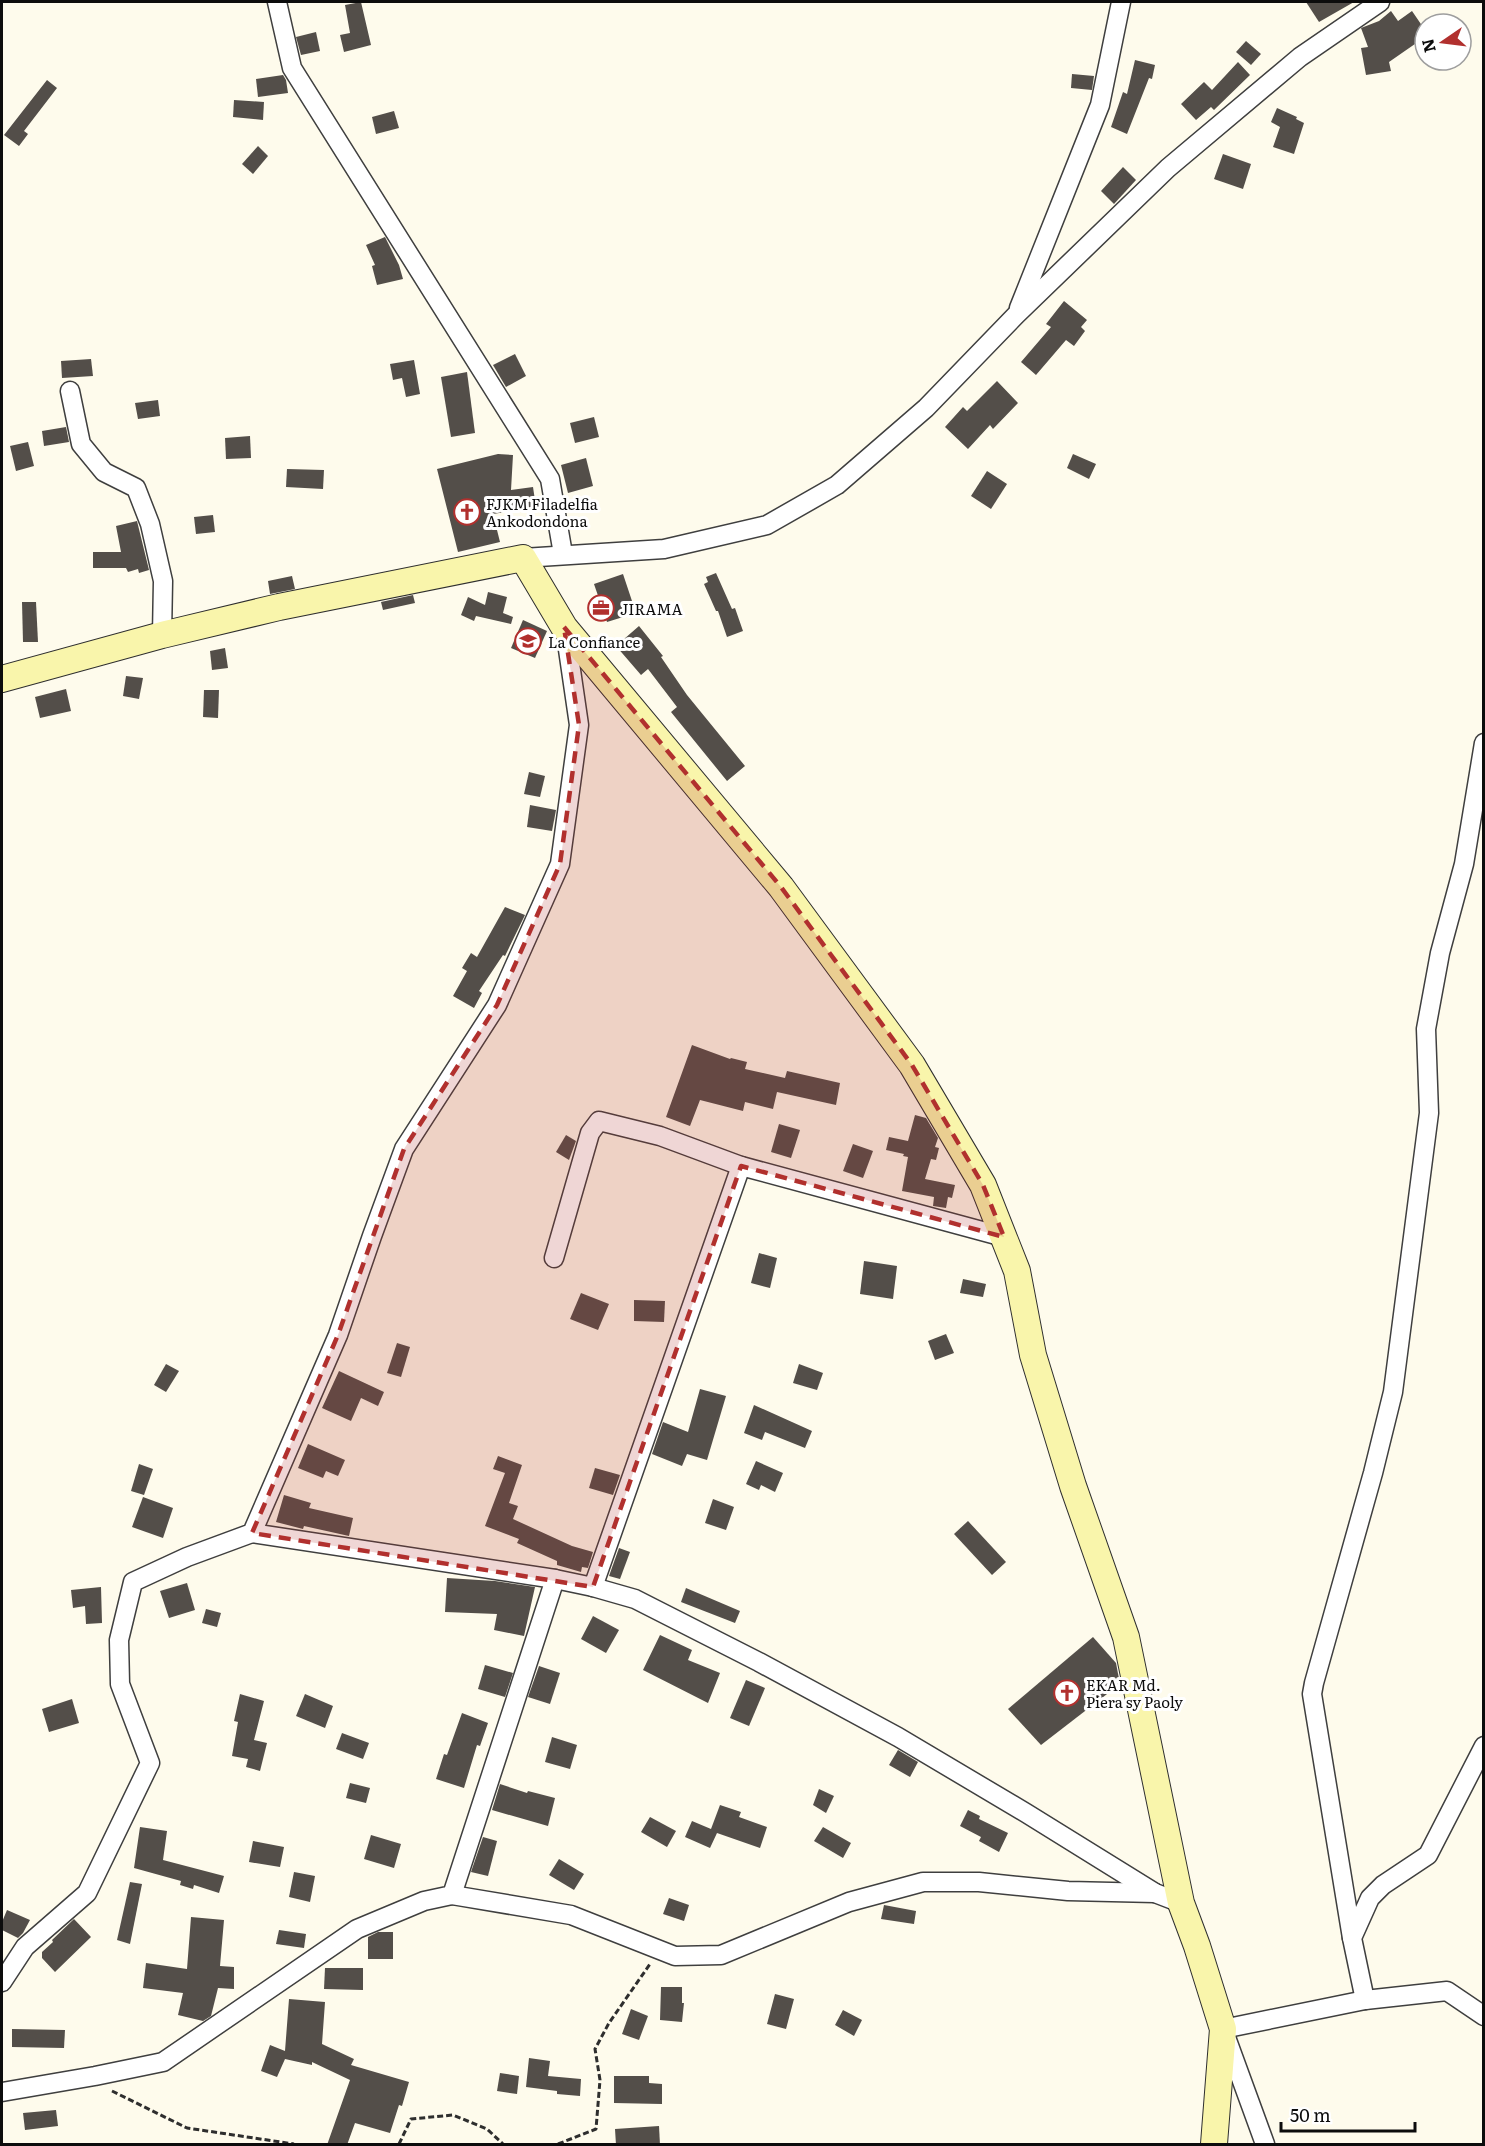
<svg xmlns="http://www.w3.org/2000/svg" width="1485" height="2146" font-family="Literata,serif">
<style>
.building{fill:#534e49}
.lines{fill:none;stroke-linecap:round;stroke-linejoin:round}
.street-casing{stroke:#3f3f3f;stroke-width:21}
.secondary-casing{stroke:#2e2e2e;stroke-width:28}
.path{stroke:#2e2e2e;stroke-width:3;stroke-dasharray:6 3;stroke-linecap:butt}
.street{stroke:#fff;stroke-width:18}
.secondary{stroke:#f9f5ab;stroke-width:26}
.marked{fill:#b1302e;fill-opacity:0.2;stroke:#b1302e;stroke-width:4.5;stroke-dasharray:12 8;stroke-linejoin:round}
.labels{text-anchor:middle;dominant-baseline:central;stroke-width:6;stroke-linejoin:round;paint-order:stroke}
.poi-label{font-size:15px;fill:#0c0c0c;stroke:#fff;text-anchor:start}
</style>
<rect width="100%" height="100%" fill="#fefbec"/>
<g class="building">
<polygon points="361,2 371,45 344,52 340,35 350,33 345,5"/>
<polygon points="1306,2 1354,2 1319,22"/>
<polygon points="1391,11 1398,21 1412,11 1425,30 1425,37 1389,62 1391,71 1366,75 1361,48 1368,47 1361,28 1379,21"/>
<polygon points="316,32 320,51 301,55 296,37"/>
<polygon points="1246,41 1261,54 1251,65 1236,52"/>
<polygon points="1135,60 1155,65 1152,79 1149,78 1127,134 1111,127 1123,92 1127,94"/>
<polygon points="1238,62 1250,75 1214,110 1211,107 1196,120 1181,104 1204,82 1212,90"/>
<polygon points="1072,74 1094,76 1092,90 1071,88"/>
<polygon points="283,75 286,80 288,93 258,97 256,79"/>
<polygon points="47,80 57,88 24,131 28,134 19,146 4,135"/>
<polygon points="234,100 264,102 263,120 233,117"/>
<polygon points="1277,108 1297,117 1296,119 1304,123 1294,154 1273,147 1280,127 1271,122"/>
<polygon points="394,111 399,128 376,134 372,117"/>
<polygon points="258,146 268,156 253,174 242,164"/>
<polygon points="1223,154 1251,164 1243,189 1214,179"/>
<polygon points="1123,167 1136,180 1114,204 1101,191"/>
<polygon points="385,237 399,265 403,279 377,285 372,266 375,265 366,245"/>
<polygon points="1064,301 1087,320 1081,327 1085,331 1074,346 1066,340 1036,375 1021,362 1051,327 1046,324"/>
<polygon points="515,354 526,376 506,387 493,365"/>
<polygon points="91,359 93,376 62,378 61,361"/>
<polygon points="414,360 420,394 406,397 402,378 393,380 390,364"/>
<polygon points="467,372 475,433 451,437 441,377"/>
<polygon points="997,381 1018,403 993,429 990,425 968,449 945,427 963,407 967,411"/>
<polygon points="158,400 160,416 138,419 135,403"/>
<polygon points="594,417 599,437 575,443 570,423"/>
<polygon points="66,427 69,442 44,446 42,431"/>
<polygon points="250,436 251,458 226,459 225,438"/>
<polygon points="28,442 34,466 16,471 10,446"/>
<polygon points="498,454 513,455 511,490 533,487 536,507 493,514 500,542 458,552 437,469"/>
<polygon points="1073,454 1096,464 1089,479 1067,468"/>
<polygon points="586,458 593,486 568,493 561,465"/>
<polygon points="287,469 324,470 323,489 286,487"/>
<polygon points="987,471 1007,484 991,509 971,496"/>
<polygon points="213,515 215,532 196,534 194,517"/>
<polygon points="137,521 149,570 139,573 138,569 128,572 126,568 93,568 93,552 121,552 116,526"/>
<polygon points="716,573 732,609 735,608 743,631 727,637 718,611 716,611 704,584 708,582 706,577"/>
<polygon points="623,574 636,613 607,622 594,584"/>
<polygon points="292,576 295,589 270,594 268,581"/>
<polygon points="488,592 507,597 503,613 513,617 511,624 476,616 474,621 461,615 468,597 485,605"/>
<polygon points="413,595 415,603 383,610 381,602"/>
<polygon points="22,602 36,602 38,642 23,642"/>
<polygon points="523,620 547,631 535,658 511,648"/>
<polygon points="639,626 663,656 661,657 687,695 745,766 727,781 671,712 677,707 648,669 641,675 616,646"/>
<polygon points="225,648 228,668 212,670 210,651"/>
<polygon points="126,676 143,678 139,699 123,696"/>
<polygon points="66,689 71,711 40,718 35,697"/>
<polygon points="204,690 219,690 218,718 203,717"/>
<polygon points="529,772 545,776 540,797 524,794"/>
<polygon points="530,805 556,810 552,831 527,827"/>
<polygon points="505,907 525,915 505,956 503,955 479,991 482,993 474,1008 453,996 467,971 462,968 471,953 477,957"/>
<polygon points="692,1045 730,1059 731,1058 747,1062 745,1069 785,1078 787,1071 840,1083 836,1105 777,1092 773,1109 745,1102 743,1111 700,1100 690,1126 666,1117"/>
<polygon points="915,1115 926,1118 938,1138 935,1147 939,1148 936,1160 931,1159 925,1179 955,1185 952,1198 948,1197 946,1208 933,1206 934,1197 902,1191 908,1157 903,1156 904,1154 886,1150 889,1137 908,1141"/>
<polygon points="779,1124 800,1130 791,1158 771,1152"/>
<polygon points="566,1135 576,1141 569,1160 556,1152"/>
<polygon points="853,1144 873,1151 863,1178 843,1171"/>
<polygon points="759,1253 777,1258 770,1288 751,1283"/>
<polygon points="864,1261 897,1266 893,1299 860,1294"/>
<polygon points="963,1279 986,1284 983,1297 960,1293"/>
<polygon points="581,1293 609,1304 598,1330 570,1319"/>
<polygon points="634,1300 665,1301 664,1322 634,1321"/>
<polygon points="946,1334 954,1353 935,1360 928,1341"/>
<polygon points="397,1343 410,1347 401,1377 387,1373"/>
<polygon points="166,1364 179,1371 166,1392 154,1385"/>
<polygon points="799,1364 823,1373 817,1390 793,1383"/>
<polygon points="339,1371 384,1392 378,1406 361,1398 351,1421 322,1408"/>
<polygon points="700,1389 726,1396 707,1460 687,1454 682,1466 652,1454 663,1422 688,1432"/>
<polygon points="754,1405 812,1431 805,1448 765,1432 762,1440 744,1433"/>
<polygon points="308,1444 345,1460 338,1476 326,1471 323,1478 298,1468"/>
<polygon points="498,1456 522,1465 509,1503 518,1506 513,1519 572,1546 593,1552 588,1568 582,1567 581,1572 557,1565 557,1561 517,1543 519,1539 485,1526 505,1473 493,1469"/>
<polygon points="756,1461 783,1473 775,1492 761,1485 759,1490 746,1484"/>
<polygon points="139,1464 153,1469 144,1495 131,1491"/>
<polygon points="595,1468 620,1475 613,1495 589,1488"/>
<polygon points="284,1495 311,1503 309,1508 353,1518 349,1536 304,1526 303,1529 276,1522"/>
<polygon points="143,1497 173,1508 163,1538 132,1527"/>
<polygon points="713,1499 734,1507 726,1530 705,1523"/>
<polygon points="968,1521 1006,1562 992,1575 954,1534"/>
<polygon points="619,1548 630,1552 620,1579 609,1576"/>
<polygon points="447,1578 495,1581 535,1587 524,1636 494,1630 497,1614 445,1612"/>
<polygon points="187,1583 195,1610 169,1618 160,1591"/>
<polygon points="101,1587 102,1623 86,1624 85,1606 73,1608 71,1590"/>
<polygon points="686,1588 740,1611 735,1623 681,1602"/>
<polygon points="206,1609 221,1613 217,1627 202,1623"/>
<polygon points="593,1616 619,1630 606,1653 581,1639"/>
<polygon points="660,1635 692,1650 688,1660 720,1673 708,1703 643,1670"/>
<polygon points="1093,1637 1116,1663 1120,1684 1041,1745 1008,1709"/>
<polygon points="485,1665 513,1673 505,1697 478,1689"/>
<polygon points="539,1666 560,1673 550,1704 528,1697"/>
<polygon points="746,1680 765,1688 749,1726 730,1718"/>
<polygon points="240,1694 264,1701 254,1740 267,1743 260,1771 246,1767 248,1759 232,1756 238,1722 234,1721"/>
<polygon points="305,1694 333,1706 325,1728 296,1716"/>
<polygon points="72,1699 79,1723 49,1732 42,1709"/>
<polygon points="462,1713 488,1723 480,1746 477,1745 464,1788 436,1779 444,1754 447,1755"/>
<polygon points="342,1733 369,1743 363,1759 336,1749"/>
<polygon points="552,1737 577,1745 570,1769 545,1762"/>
<polygon points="898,1750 918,1762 910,1777 889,1765"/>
<polygon points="350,1783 370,1788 366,1803 346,1798"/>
<polygon points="500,1784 527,1793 528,1791 555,1798 548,1826 492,1810"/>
<polygon points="819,1789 834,1796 826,1813 813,1805"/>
<polygon points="720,1805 741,1812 739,1817 767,1827 760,1848 717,1833 710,1848 685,1837 692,1821 711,1829"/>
<polygon points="968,1810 980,1816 979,1819 1008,1833 999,1852 979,1841 981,1837 960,1826"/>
<polygon points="650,1817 676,1831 667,1847 641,1832"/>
<polygon points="140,1827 167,1831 163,1860 224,1876 219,1893 194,1885 193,1889 180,1885 181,1881 134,1868"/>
<polygon points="823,1827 851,1843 843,1858 814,1841"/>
<polygon points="371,1835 401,1844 394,1868 364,1859"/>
<polygon points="483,1837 497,1841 488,1876 471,1872"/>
<polygon points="253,1841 284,1847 280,1867 249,1862"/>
<polygon points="559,1859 584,1874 574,1890 549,1875"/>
<polygon points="294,1872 315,1876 310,1902 289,1897"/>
<polygon points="130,1882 142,1884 130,1944 117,1940"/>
<polygon points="669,1898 689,1905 684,1921 663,1914"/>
<polygon points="884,1905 916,1911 914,1924 881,1919"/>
<polygon points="7,1910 30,1920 23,1933 18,1938 2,1930 2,1922"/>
<polygon points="191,1917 224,1920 220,1966 234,1967 234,1989 218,1988 211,2016 203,2021 178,2015 183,1993 143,1988 146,1963 187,1969"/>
<polygon points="74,1919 91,1937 55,1972 42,1958 42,1952 53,1942 52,1940"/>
<polygon points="279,1930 306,1934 304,1948 276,1944"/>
<polygon points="378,1932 393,1932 393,1959 368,1959 368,1937"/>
<polygon points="325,1968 363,1968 363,1990 324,1989"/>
<polygon points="661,1987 682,1987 682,2003 684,2003 682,2022 660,2020"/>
<polygon points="775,1994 794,1999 786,2029 767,2024"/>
<polygon points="289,1999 325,2002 322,2044 354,2059 351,2065 409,2082 402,2106 399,2105 390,2133 355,2123 347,2145 327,2145 350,2080 312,2062 312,2065 285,2059 277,2077 261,2071 270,2045 285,2051"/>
<polygon points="631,2009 648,2016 639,2040 622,2034"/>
<polygon points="843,2010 862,2020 854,2036 835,2025"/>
<polygon points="12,2029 65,2030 64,2048 12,2047"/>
<polygon points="529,2058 550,2061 548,2076 581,2079 580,2096 557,2094 557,2091 526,2087"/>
<polygon points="500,2073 519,2076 517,2094 497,2091"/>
<polygon points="614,2076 649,2076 649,2083 662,2084 662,2104 614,2103"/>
<polygon points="56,2110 58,2126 25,2130 23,2113"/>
<polygon points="659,2126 660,2145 616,2145 615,2129"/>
</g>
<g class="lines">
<g class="street-casing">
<g id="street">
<polyline points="277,2 292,68 550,479 563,554"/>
<polyline points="1019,308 1100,105 1121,2"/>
<polyline points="70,391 81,444 104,472 136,488 150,524 163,581 162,635"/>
<polyline points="523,558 664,549 767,525 837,485 926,408 1016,315 1168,168 1300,57 1380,2"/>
<polyline points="554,1258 590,1133 599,1121 660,1136 741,1166 1004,1237"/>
<polyline points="555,1579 593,1587 635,1599 759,1662 898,1737 1026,1813 1155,1893 1181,1903"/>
<polyline points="593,1587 741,1166"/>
<polyline points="452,1895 571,1915 675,1956 721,1955 849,1902 923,1882 979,1882 1068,1891 1155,1893"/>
<polyline points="1352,1938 1312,1694 1314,1683 1373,1473 1393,1392 1429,1113 1426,1029 1440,953 1464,864 1484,743"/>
<polyline points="2,1982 25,1947 87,1893 150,1763 120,1684 119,1640 133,1582 187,1557 252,1533 338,1335 372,1236 404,1149 497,1005 560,864 579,725 565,629"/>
<polyline points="1365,2000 1352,1938 1370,1898 1383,1885 1428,1855 1484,1746"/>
<polyline points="2,2092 95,2076 163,2062 357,1929 424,1901 452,1895 555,1579 252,1533"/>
<polyline points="1265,2144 1223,2029 1365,2000 1447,1991 1484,2016"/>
</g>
</g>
<g class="secondary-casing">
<polyline id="secondary" points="2,679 162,635 279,607 523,558 564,627 781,887 912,1065 983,1185 1017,1271 1033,1355 1073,1486 1126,1637 1181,1903 1197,1946 1223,2029 1214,2144"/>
</g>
<g class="path">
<polyline points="112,2091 187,2128 294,2144"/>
<polyline points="399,2144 411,2119 453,2115 487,2129 503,2144"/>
<polyline points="558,2144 596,2129 600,2080 595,2049 609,2023 650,1964"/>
</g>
<use href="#street" class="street"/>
<use href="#secondary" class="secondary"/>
</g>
<path class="marked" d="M564,627L781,887L912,1065L983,1185L1004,1237L741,1166L593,1587L252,1533L338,1335L404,1149L497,1005L560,864L579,725Z"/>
<defs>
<g id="church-ring" transform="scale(1.35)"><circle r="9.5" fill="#fff" stroke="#b1302e" stroke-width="1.5"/><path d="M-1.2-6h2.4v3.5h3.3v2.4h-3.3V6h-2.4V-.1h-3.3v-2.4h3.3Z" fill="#b1302e"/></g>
<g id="office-ring" transform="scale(1.35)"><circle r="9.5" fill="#fff" stroke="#b1302e" stroke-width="1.5"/><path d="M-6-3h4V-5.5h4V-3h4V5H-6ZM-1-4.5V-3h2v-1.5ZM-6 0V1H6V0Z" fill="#b1302e"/></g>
<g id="school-ring" transform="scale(1.35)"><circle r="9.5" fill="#fff" stroke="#b1302e" stroke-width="1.5"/><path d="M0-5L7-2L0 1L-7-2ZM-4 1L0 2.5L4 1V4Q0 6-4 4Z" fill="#b1302e"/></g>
</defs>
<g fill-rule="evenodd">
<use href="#church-ring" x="467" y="512"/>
<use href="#office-ring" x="601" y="608"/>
<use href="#school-ring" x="528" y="641"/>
<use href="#church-ring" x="1067" y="1693"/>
</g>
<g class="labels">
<g class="poi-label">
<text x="486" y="503">FJKM Filadelfia<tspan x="486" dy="17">Ankodondona</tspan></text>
<text x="620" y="608">JIRAMA</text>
<text x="548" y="641">La Confiance</text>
<text x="1086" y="1684">EKAR Md.<tspan x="1086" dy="17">Piera sy Paoly</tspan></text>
</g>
</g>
<rect width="1485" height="2146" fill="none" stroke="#0c0c0c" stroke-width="6"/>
<g transform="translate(1443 42) rotate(256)"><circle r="28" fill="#ffffff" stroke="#9e9e9e" stroke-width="1.5"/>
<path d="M0-4.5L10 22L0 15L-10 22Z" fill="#b1302e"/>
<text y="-9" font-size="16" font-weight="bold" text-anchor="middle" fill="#0c0c0c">N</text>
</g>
<path d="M1281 2122v9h134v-9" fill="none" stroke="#0c0c0c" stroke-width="3"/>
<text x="1290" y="2122" font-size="18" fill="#0c0c0c" stroke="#ffffff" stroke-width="4.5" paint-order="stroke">50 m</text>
</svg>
